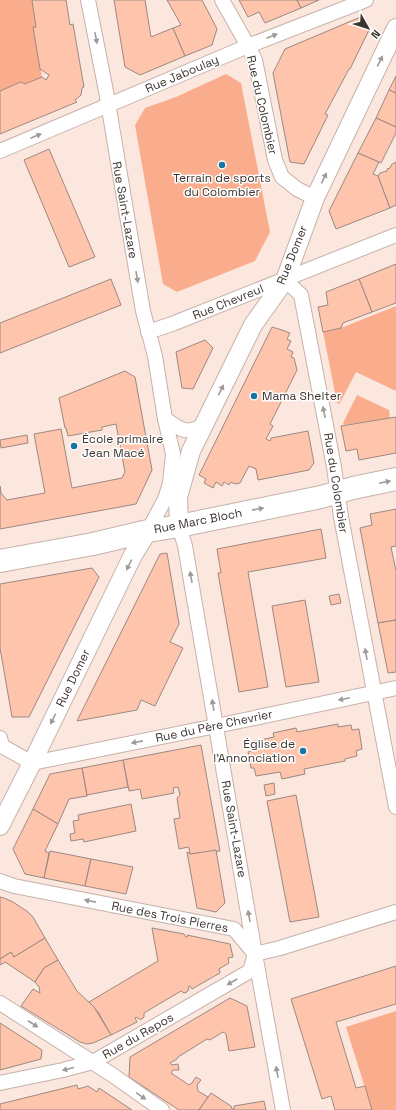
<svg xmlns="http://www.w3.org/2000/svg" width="396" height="1110" font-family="'Space Grotesk',sans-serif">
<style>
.green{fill:#faad8d}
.building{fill:#ffc4ac;stroke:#9b8982}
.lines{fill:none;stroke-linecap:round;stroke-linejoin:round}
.minor-casing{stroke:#c5b2aa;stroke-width:16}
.tertiary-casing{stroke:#c5b2aa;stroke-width:20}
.primary-casing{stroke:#c5b2aa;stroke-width:24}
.minor{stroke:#fff;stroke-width:14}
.tertiary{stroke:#fff;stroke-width:18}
.primary{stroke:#fff;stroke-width:22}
.oneway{fill:#9e9a98}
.poi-dot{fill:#1676a3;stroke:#fff;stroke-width:1.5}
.labels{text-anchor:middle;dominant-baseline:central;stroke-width:3;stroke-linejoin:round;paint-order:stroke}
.street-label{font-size:12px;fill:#3c3431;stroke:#fff}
.poi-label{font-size:12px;fill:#3c3431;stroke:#fff;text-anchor:start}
</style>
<rect width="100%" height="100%" fill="#fce7df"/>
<g class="green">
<polygon points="0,0 32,0 36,27 33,28 42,77 25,84 21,82 0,91"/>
<polygon points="226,74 241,83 270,232 255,261 177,292 163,284 135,125 145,108 176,97"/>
<polygon points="396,306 396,391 356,372 341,401 339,404 337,403 323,332 341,328"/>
<polygon points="357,395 389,410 390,418 344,425 343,423"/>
<polygon points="396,1011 396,1110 372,1110 346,1027"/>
</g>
<g class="building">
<polygon points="32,0 66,0 70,25 73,24 84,87 82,88 81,95 75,100 77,102 0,134 0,91 21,82 25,84 42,77 46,80 49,75 40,69 33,27 36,27"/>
<polygon points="114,0 145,0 151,37 173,28 185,56 140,75 125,67"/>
<polygon points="167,0 202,0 217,29 212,45 185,56 173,28 181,25"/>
<polygon points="239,0 297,0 301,8 265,23 259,12 248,17"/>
<polygon points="297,0 319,0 301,8"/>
<polygon points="363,16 370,28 350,69 349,69 325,114 328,115 304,164 290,162 273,73 285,49"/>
<polygon points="396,76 396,93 389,90"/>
<polygon points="389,90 396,93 396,127 376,118"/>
<polygon points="376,118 396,127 396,133 381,163 358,153"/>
<polygon points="49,149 95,257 69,267 24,160"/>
<polygon points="358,153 379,162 373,174 378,176 390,208 336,229 329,211"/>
<polygon points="396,162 396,205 390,208 378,176 380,173 387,171 387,169 390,168 392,164"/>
<polygon points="396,264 396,303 372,312 359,279"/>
<polygon points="111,279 121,305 0,353 0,323"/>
<polygon points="359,279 372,312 343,323 341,328 323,332 318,307 328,305 326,292"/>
<polygon points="272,327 282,330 290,333 287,339 291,341 287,349 293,352 291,357 294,358 297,370 270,424 273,426 266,439 270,441 271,438 308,431 314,463 309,470 258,480 256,469 249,466 240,483 235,484 231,482 229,485 224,482 222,486 216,482 213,488 204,483 206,479 199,475"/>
<polygon points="205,340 213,348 193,389 182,388 176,352"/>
<polygon points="125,371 135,377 152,470 136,504 0,529 0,486 1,493 7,500 45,493 34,434 61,429 72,488 122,478 125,472 116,424 102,427 102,430 68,436 66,428 65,428 59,398"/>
<polygon points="396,417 396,453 359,460 357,449 346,451 341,426"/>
<polygon points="27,435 28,443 1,448 0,440"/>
<polygon points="396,509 396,546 391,547 396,571 396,620 378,623 360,528 372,525 370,514"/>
<polygon points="321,529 326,558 248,572 268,687 239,692 218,573 221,573 217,549"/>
<polygon points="167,553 179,624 170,642 183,648 155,706 141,700 137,710 77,721 160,554"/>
<polygon points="92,568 99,577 29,717 12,717 0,648 0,584"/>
<polygon points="339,594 341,603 331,605 329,596"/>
<polygon points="305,600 319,682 286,687 272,606"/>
<polygon points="396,620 396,672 388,673 378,623"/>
<polygon points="338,724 338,727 351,725 352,730 359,729 362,749 356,751 357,756 345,759 345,761 304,769 305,774 282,779 280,772 256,776 254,768 251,768 248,752 252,751 250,742 274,737 273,733 296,728 297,732"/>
<polygon points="201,745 220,851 190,854 189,848 188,847 179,849 174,819 180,818 177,798 180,795 178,787 173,788 174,793 142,799 140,789 129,791 123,760"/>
<polygon points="123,760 128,787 87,795 82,768"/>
<polygon points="82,768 87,796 69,799 58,824 33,809 50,774"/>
<polygon points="274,783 275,794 266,796 264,785"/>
<polygon points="296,795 319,917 290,922 267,801"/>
<polygon points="131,804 136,831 84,842 83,839 71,841 70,834 75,833 73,821 79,820 78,815"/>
<polygon points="33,809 58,824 45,851 49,853 44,878 25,874 13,849"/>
<polygon points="216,850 225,903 216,912 197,908 187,852 191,854"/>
<polygon points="50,851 91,859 85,886 44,878"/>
<polygon points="91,859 133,867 126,894 85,886"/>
<polygon points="0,897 4,898 13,902 28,912 33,917 45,938 14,957 11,952 0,959"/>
<polygon points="152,928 184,934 186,937 188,936 187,935 230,944 233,957 228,958 229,963 219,969 220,973 192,989 190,986 188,987 189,989 187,992 184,993 181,991 144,1013 144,1017 142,1019 139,1019 136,1017 135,1018 137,1022 111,1035 98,1012 89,1002 158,961"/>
<polygon points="45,938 58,960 44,968 35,982 5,962 0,965 0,959 11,952 14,957"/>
<polygon points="58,960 77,991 94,1007 111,1035 93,1043 87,1044 80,1042 21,1006 33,989 40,993 39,987 35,982 44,968"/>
<polygon points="396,966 396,1004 336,1022 356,1088 365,1086 372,1110 335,1110 331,1096 322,1099 291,999"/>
<polygon points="230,998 247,1006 255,1047 229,1051 226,1034 223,1032 210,1040 207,1039 178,1057 177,1059 170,1063 172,1065 178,1064 179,1070 173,1070 171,1073 189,1085 192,1083 196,1077 201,1080 197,1085 198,1091 208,1097 199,1110 179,1110 129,1077 130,1057"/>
<polygon points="0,1023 42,1050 41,1059 0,1070"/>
<polygon points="77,1085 78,1089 88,1086 97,1092 99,1088 132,1110 0,1110 0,1104"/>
<polygon points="211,1093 231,1106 232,1109 234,1109 234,1106 264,1101 266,1110 199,1110"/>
</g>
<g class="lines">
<g class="minor-casing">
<g id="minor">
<polyline points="88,0 106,91 143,311 155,356 165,419 173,454 170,483 165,499 148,531"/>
<polyline points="222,0 248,46 255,60 275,160 282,177 297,189 315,198"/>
<polyline points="0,151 248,46 366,0"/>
<polyline points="285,280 301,295 334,467 341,517 396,807"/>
<polyline points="148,332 172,324 396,235"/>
<path d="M165,419C182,430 185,435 204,425"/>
<polyline points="179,526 185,546 255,954 283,1110"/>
<polyline points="0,738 2,746 32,763 216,726 396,688"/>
<polyline points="0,881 14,886 234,929 255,954"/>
<polyline points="255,954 280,948 396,912"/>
<polyline points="0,1003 114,1076 162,1110"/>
<polyline points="0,1083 63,1070 93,1062 250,971 255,954"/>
</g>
</g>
<g class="tertiary-casing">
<g id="tertiary">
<polyline points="179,526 178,497 191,451 253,325 285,280 315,198 396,28"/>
<polyline points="0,826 32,763 133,555 148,531"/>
</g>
</g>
<g class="primary-casing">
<polyline id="primary" points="0,561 93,544 148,531 179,526 321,497 353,488 396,479"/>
</g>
<use href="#minor" class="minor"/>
<use href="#tertiary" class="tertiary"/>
<use href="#primary" class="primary"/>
</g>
<defs><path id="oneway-solid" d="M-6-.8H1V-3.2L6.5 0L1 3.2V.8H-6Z"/></defs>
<g class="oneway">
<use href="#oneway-solid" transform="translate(272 36) rotate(-21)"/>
<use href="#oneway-solid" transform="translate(96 38) rotate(79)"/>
<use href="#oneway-solid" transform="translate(380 61) rotate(-64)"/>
<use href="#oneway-solid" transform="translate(36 136) rotate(-23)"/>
<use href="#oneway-solid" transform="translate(324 178) rotate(-64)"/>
<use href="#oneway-solid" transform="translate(137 277) rotate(80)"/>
<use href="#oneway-solid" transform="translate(221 390) rotate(-64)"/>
<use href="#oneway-solid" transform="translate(324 412) rotate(-101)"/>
<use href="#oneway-solid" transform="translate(385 482) rotate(-12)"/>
<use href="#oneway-solid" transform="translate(258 509) rotate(-11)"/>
<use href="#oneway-solid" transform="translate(129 565) rotate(116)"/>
<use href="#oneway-solid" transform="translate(191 577) rotate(-100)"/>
<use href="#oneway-solid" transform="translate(366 654) rotate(-100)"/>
<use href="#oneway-solid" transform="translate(344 699) rotate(168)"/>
<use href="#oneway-solid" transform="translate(213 705) rotate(-99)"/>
<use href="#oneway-solid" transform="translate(53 719) rotate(116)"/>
<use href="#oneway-solid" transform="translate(137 742) rotate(169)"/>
<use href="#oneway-solid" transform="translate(90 901) rotate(-169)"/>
<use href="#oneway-solid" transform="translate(249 916) rotate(-100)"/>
<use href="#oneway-solid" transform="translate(232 982) rotate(150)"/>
<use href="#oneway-solid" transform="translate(33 1024) rotate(33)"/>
<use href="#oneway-solid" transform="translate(68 1069) rotate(166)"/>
<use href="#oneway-solid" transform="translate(277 1072) rotate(-100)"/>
<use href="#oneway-solid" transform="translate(141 1096) rotate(35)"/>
</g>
<g class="poi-dot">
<circle cx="222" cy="165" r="4"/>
<circle cx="254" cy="396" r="4"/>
<circle cx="74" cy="446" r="4"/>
<circle cx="303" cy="751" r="4"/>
</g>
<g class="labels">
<g class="street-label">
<text transform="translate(182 74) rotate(-23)">Rue Jaboulay</text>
<text transform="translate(262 105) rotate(77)">Rue du Colombier</text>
<text transform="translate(125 210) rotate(80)">Rue Saint-Lazare</text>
<text transform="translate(292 255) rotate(-68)">Rue Domer</text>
<text transform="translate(228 302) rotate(-22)">Rue Chevreul</text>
<text transform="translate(336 483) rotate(81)">Rue du Colombier</text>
<text transform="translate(198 521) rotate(-11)">Rue Marc Bloch</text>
<text transform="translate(73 678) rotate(-64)">Rue Domer</text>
<text transform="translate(214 726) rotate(-12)">Rue du Père Chevrier</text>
<text transform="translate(234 829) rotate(80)">Rue Saint-Lazare</text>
<text transform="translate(170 917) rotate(11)">Rue des Trois Pierres</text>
<text transform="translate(138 1036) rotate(-30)">Rue du Repos</text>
</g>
<g class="poi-label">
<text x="222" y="178" text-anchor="middle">Terrain de sports<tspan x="222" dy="14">du Colombier</tspan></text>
<text x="262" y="396">Mama Shelter</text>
<text x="82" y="439">École primaire<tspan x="82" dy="14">Jean Macé</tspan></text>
<text x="295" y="744" text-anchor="end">Église de<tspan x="295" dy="14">l'Annonciation</tspan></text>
</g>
</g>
<g transform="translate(368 28) rotate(129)" stroke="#ffffff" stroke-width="3" paint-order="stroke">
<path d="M0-3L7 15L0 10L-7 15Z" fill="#3c3431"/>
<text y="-6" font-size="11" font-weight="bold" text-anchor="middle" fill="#3c3431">N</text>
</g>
</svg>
